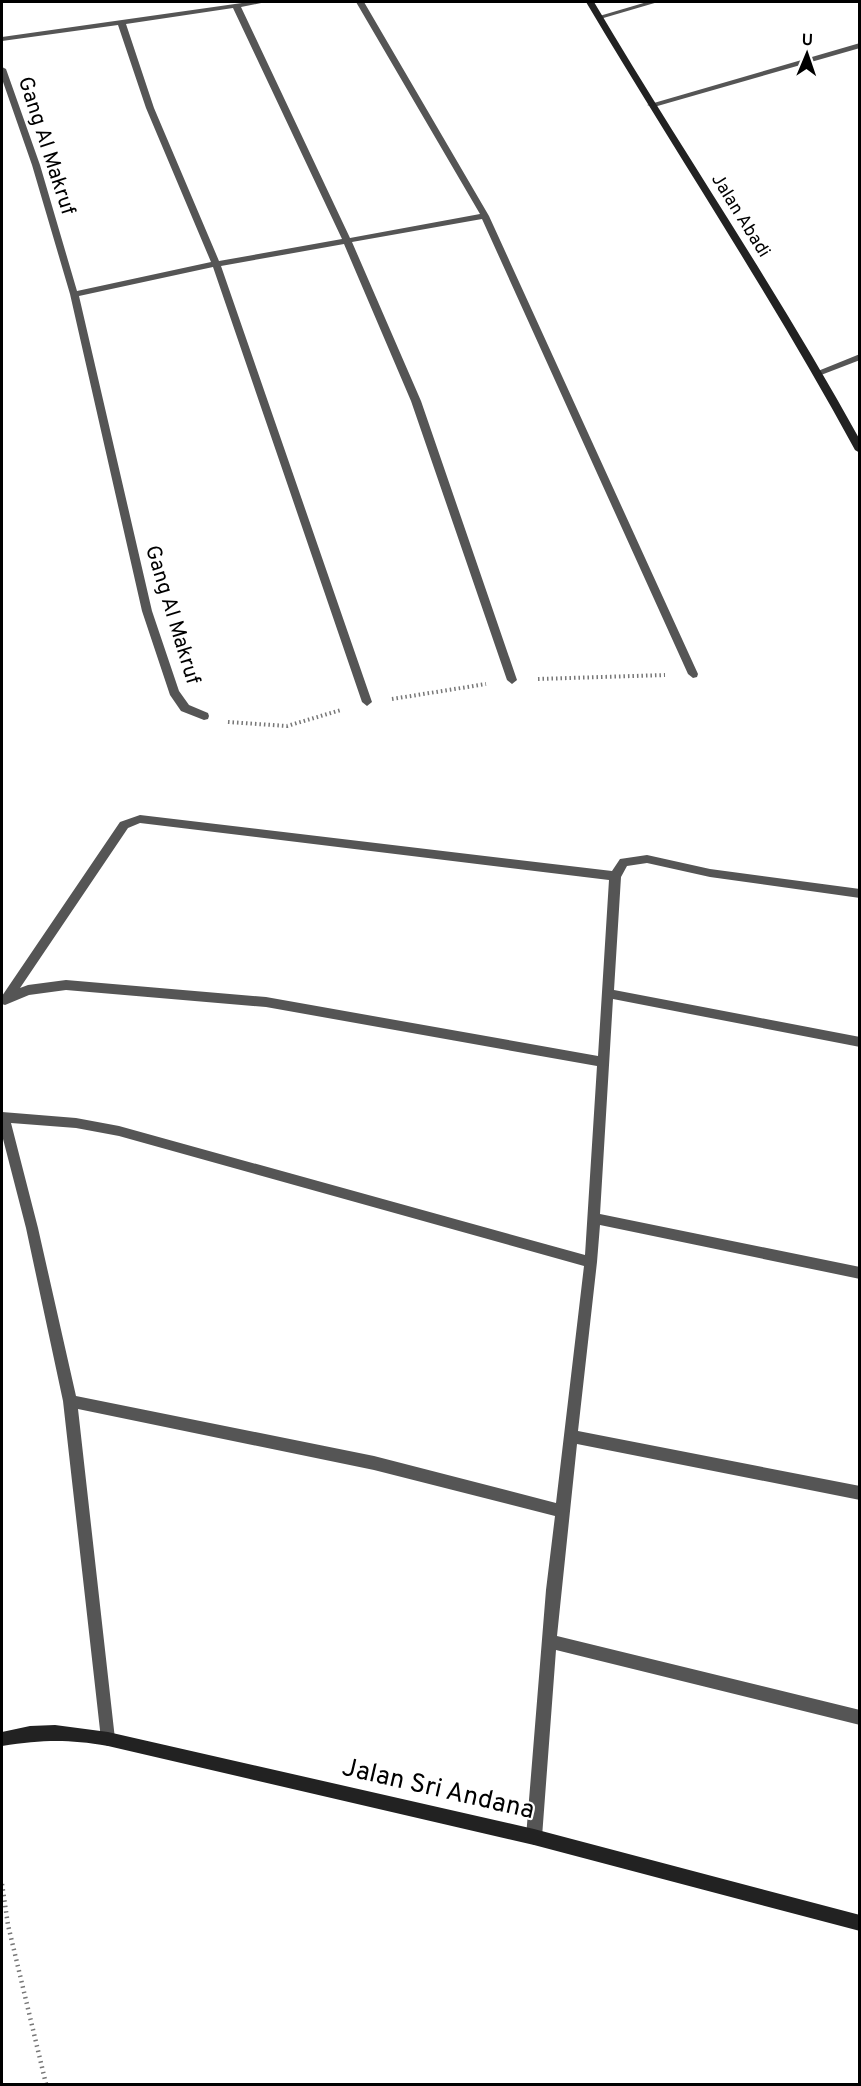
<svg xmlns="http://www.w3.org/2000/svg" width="861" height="2086" font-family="Overpass,sans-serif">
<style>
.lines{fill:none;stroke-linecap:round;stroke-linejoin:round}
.path-far1{stroke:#777;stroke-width:4;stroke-dasharray:1.5 3;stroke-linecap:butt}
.path{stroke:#777;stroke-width:4.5;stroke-dasharray:1.5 4;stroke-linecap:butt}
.lane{fill:#555;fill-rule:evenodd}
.street{fill:#555;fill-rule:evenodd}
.secondary{fill:#222;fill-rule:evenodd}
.labels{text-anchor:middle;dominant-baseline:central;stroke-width:4.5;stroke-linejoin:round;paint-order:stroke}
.far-street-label{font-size:18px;fill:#000;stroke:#fff}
.street-label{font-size:21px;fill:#000;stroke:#fff}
.near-street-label{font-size:26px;fill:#000;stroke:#fff}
</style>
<rect width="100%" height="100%" fill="#fff"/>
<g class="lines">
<g class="path-far1">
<polyline points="538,679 665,675"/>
<polyline points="392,699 486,684"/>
<polyline points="228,722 287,726 341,710"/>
</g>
<polyline class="path" points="2,1884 8,1925 46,2084"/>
<g class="lane">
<polygon points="647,2 658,2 600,19 596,17"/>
<polygon points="860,43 860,48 654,107 647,105"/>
</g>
<g class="street">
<path d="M249,2H266L241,7L350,238L480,214L356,2H364L489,216L698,674L697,677L693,678L688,674L482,219L352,242L421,401L517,680L512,684L507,680L411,401L344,244L221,266L372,702L367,706L362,702L213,267L79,296L152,611L179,691L189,705L208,713L209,716L208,719L204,720L181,711L170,695L142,611L70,294L32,165L2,79V67L6,69L40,165L77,291L211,262L146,108L118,25L2,41V37ZM233,8L342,239L219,261L154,108L126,24Z"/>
<polygon points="860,354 860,360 821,375 815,375 813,373"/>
<path d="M140,815L612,871L620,859L647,855L710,869L860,889V898L710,877L647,863L627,866L621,877L614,990L860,1037V1047L613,999L600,1214L860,1267V1279L600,1225L597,1262L578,1431L860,1486V1500L577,1444L557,1636L860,1710V1725L556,1650L542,1837L539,1842L534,1845L529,1842L526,1837L546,1590L555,1516L374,1470L78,1409L115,1739L113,1744L108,1746L103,1744L101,1739L63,1401L26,1228L2,1135V1112L76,1118L119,1126L585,1255L597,1066L266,1007L66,990L29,995L5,1005L2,1004V996L120,822ZM140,823L609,880L598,1056L266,997L66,980L28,985L20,988L128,828ZM11,1123L76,1128L119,1136L584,1266L556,1503L374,1456L76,1396L38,1228Z"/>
</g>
<g class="secondary">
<path d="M586,2H594C681,149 778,291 860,440V453L855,450C772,297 675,152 586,2Z"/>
<path d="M55,1725L108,1732L534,1829L860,1915V1931L534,1845L108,1746C66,1739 43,1740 2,1746V1732L30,1726Z"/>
</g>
</g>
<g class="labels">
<g class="far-street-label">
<text transform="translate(740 216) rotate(58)">Jalan Abadi</text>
</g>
<g class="street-label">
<text transform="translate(46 146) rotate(72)">Gang Al Makruf</text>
<text transform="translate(172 615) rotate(73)">Gang Al Makruf</text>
</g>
<g class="near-street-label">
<text transform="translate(438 1790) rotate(13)">Jalan Sri Andana</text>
</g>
</g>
<rect width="861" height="2086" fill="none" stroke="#000000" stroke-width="6"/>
<g transform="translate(807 54) rotate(2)" stroke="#ffffff" stroke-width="4.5" paint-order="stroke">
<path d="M0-4.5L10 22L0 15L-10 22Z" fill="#000000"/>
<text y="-9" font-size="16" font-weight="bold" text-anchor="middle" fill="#000000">U</text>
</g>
</svg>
